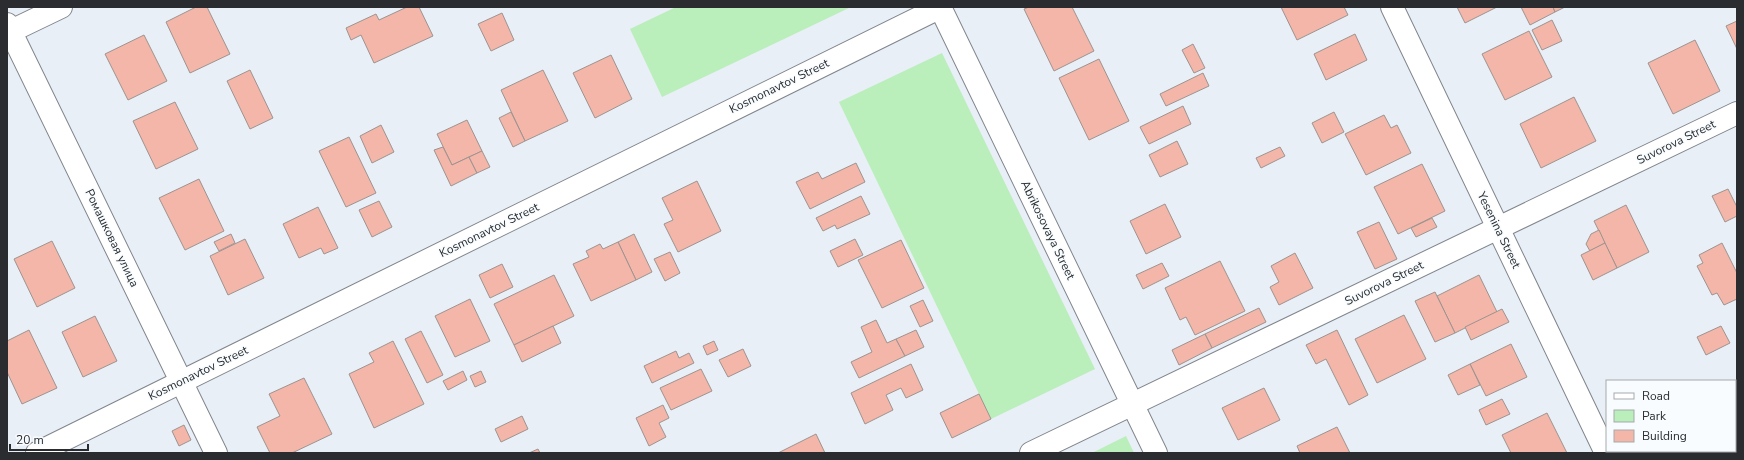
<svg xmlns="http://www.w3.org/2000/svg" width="1744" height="460" font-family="'Nunito Sans',sans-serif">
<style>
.green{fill:#baeeba}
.building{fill:#f4b6a8;stroke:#9d9390}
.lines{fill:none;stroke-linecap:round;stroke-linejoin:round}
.street-casing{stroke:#81868d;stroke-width:24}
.street{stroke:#fff;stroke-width:22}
.labels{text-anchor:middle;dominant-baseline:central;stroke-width:3;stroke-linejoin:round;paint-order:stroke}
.street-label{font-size:12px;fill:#2a2c2f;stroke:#f9fcff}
</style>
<rect width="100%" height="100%" fill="#e8eff7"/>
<g class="green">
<polygon points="676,7 851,7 662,97 630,29"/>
<polygon points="942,53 1095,369 991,419 839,102"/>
<polygon points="1126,436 1134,453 1092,453"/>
</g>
<g class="building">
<polygon points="196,7 207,7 230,54 190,73 166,22"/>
<polygon points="407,7 419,7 433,36 374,63 361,35 351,40 346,28 376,14 379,20"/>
<polygon points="1029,7 1072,7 1094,51 1054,71 1024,9"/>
<polygon points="1281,7 1344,7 1348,15 1297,40"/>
<polygon points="1457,7 1497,7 1465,23"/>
<polygon points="1521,7 1553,7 1555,12 1530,25"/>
<polygon points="1553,7 1565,7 1555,12"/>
<polygon points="502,13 514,40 491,51 478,24"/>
<polygon points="1552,20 1562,41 1542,50 1532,30"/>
<polygon points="1737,21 1737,49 1726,26"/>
<polygon points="1529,31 1552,77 1505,100 1482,54"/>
<polygon points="1355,34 1367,60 1326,80 1314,54"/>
<polygon points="144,35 167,81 128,100 105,54"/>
<polygon points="1695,40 1720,91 1673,114 1648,63"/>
<polygon points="1193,44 1205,68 1194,73 1182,50"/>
<polygon points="611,55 632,99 595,118 573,73"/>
<polygon points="1099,59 1129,121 1089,140 1059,78"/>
<polygon points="250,70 273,118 250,129 227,81"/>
<polygon points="543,70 568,121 525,141 501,90"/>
<polygon points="1203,73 1209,86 1166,106 1160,94"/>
<polygon points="1574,97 1596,141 1541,168 1520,124"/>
<polygon points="175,102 198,149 156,169 133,121"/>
<polygon points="1183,106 1191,124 1149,144 1140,127"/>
<polygon points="511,112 525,141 513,147 499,118"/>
<polygon points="1334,112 1344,132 1322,143 1312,123"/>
<polygon points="1384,115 1391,128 1397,125 1411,153 1366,175 1345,134"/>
<polygon points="467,120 482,151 452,165 437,134"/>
<polygon points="381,125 394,152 372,163 360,136"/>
<polygon points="349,137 376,193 346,207 319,151"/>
<polygon points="1177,141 1188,164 1160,177 1149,155"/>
<polygon points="443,147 452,165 469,157 477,173 451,186 434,150"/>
<polygon points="1280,147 1285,156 1261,168 1256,158"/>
<polygon points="482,151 490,167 477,173 469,157"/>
<polygon points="856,163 865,182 810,209 796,182 818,172 822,179"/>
<polygon points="1422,164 1445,211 1398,234 1374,187"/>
<polygon points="199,179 224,231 185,250 159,198"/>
<polygon points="697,181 721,231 678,252 664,224 673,220 662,198"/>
<polygon points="1728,189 1737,207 1737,216 1725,222 1712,196"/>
<polygon points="861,196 870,214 837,229 835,225 823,231 816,218"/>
<polygon points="379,201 392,227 372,237 359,210"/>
<polygon points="1165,204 1181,237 1146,254 1130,221"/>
<polygon points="1626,205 1649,252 1617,268 1594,221"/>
<polygon points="318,207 338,248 324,254 321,248 299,258 283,224"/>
<polygon points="1432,218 1437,227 1416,237 1411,228"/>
<polygon points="1379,222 1397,259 1375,269 1357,232"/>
<polygon points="1599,230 1605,243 1590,251 1586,244 1591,234"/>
<polygon points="231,234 235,243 219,251 214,242"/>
<polygon points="634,234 652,272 636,280 618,242"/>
<polygon points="245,239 264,278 228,295 210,256"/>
<polygon points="855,239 863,255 838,267 830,251"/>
<polygon points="901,240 924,288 882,308 858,260"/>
<polygon points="52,241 75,288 37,307 14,259"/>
<polygon points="618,242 636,280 591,301 573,264 589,257 586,251 600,244 603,249"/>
<polygon points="1605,243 1617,268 1593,280 1581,255"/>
<polygon points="1722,243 1737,273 1737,299 1724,305 1717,293 1712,295 1697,266 1703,263 1699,255"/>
<polygon points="670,252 680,273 665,281 654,259"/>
<polygon points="1295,253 1313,288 1279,305 1270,287 1279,282 1271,266"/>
<polygon points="1220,261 1245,311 1195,335 1186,317 1180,320 1165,288"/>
<polygon points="1162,263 1169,276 1143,289 1136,275"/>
<polygon points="502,264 513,287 490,298 479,275"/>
<polygon points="554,275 574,316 514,345 494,304"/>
<polygon points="1479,275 1497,312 1455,333 1437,296"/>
<polygon points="1435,292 1455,333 1435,342 1415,301"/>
<polygon points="470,299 490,341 455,357 435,316"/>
<polygon points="923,300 933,321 920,327 910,306"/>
<polygon points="1259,308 1266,322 1212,348 1205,334"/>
<polygon points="1502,309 1509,322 1471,340 1465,327"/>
<polygon points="1404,315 1426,359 1377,383 1355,339"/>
<polygon points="95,316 117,361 83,377 62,332"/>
<polygon points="876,320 887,343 896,339 905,356 859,378 851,362 872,352 861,327"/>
<polygon points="553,326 561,343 522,362 514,345"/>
<polygon points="1721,326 1730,343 1706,355 1697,337"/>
<polygon points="29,330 57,388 22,404 7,372 7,341"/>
<polygon points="916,330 924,347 905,356 896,339"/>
<polygon points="1337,330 1368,395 1349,405 1326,359 1316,364 1306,345"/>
<polygon points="421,331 443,375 427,383 405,339"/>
<polygon points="1205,334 1212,348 1179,365 1172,350"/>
<polygon points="393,341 424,404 374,428 349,374 374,362 369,353"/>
<polygon points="714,341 718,350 707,355 703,346"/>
<polygon points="1511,344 1527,377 1486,396 1470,364"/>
<polygon points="743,349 751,366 728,377 719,360"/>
<polygon points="676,351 679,358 689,353 694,363 652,383 644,366"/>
<polygon points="911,364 923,390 906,398 901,388 886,395 893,410 865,424 851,393"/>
<polygon points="1470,364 1480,385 1458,395 1448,375"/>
<polygon points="701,369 712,391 671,410 660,388"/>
<polygon points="463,371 467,380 448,390 443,381"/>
<polygon points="481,371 486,382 475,387 470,376"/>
<polygon points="304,378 332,434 292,453 270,453 257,427 280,416 269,394"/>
<polygon points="1264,388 1280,420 1238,440 1222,408"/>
<polygon points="979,394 991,419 952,438 940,413"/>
<polygon points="1502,399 1510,414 1486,425 1479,410"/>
<polygon points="663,405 669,418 659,423 666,437 649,446 636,418"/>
<polygon points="1547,413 1567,453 1511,453 1502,435"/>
<polygon points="522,416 528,429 501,442 495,429"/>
<polygon points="184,425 191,440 179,446 172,431"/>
<polygon points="1337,427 1350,453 1300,453 1297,446"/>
<polygon points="816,434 825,453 778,453"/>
<polygon points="538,449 540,453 529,453"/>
</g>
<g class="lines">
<g class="street-casing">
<g id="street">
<polyline points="940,7 1156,453"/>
<polyline points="1392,7 1606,453"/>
<polyline points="7,24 216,453"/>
<polyline points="7,33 61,7"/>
<polyline points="37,453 941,7"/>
<polyline points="1031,453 1737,113"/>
</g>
</g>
<use href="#street" class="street"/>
</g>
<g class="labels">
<g class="street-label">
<text transform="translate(779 86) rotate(-26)">Kosmonavtov Street</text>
<text transform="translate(1676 142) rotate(-26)">Suvorova Street</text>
<text transform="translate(489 230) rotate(-26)">Kosmonavtov Street</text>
<text transform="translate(1048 230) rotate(64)">Abrikosovaya Street</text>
<text transform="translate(1499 230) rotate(64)">Yesenina Street</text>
<text transform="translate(112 238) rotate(64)">Ромашковая улица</text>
<text transform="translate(1384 283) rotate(-26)">Suvorova Street</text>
<text transform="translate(198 373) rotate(-26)">Kosmonavtov Street</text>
</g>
</g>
<rect width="1744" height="460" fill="none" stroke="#2a2c2f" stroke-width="16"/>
<rect x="1606" y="380" width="130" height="72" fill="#f9fcff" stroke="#a6a9ac"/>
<rect x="1614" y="393" width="20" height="6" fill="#ffffff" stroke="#a6a9ac"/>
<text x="1642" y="400" font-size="12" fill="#2a2c2f">Road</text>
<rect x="1614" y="410" width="20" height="12" fill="#baeeba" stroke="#a6a9ac"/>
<text x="1642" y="420" font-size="12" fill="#2a2c2f">Park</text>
<rect x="1614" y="430" width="20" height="12" fill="#f4b6a8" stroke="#a6a9ac"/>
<text x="1642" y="440" font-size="12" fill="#2a2c2f">Building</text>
<path d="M10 444v6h78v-6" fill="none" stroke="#2a2c2f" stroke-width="2"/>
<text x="16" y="444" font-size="12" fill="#2a2c2f" stroke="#f9fcff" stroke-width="3" paint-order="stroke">20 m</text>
</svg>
